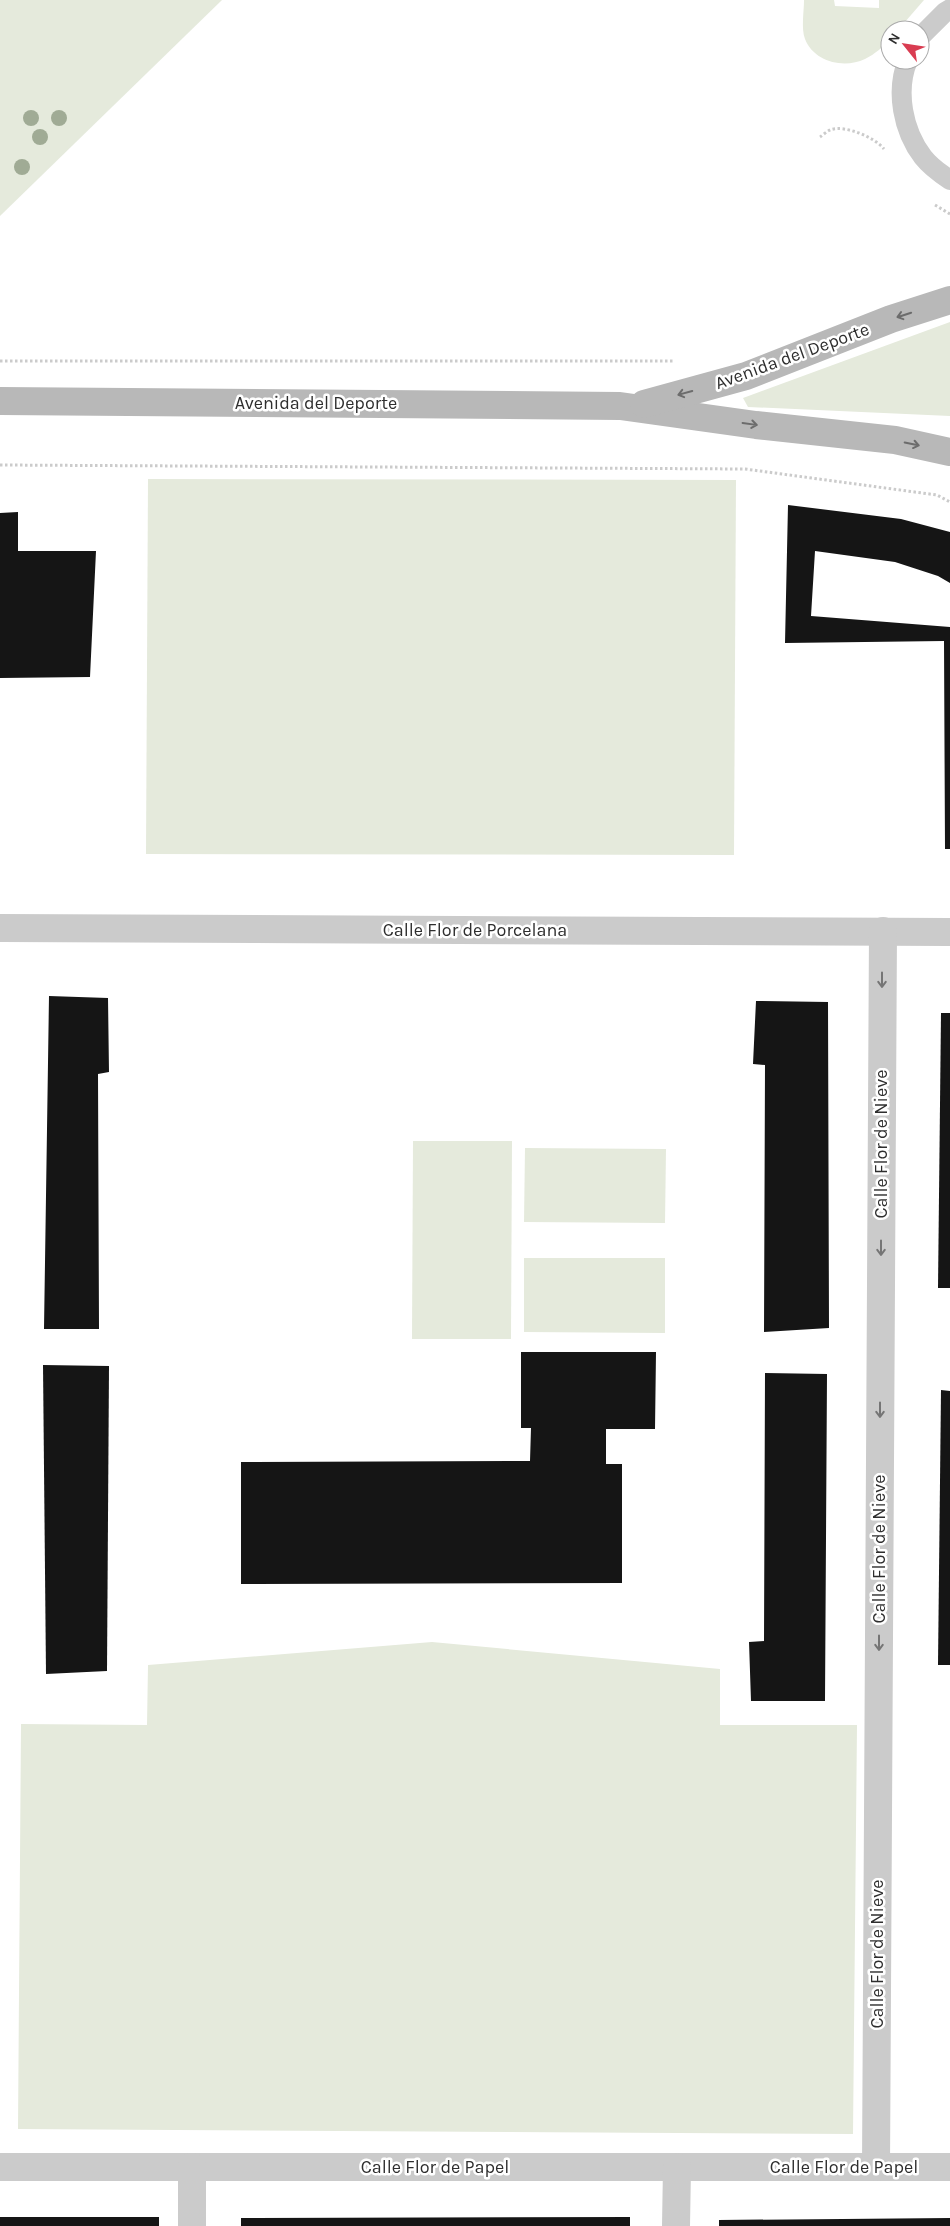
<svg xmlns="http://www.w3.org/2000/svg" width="950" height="2226" font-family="Karla,sans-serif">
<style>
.green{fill:#e5eadc}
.building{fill:#151515}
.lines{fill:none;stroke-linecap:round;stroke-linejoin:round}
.path{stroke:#cbcbcb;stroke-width:3;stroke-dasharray:2.5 2.5;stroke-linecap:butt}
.lane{stroke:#cbcbcb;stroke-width:20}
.street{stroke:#cbcbcb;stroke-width:28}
.secondary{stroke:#b8b8b8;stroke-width:28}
.tree{fill:#a0ab95}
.oneway{stroke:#6c6c6c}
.oneway2{stroke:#757575}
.labels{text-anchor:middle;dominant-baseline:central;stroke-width:5;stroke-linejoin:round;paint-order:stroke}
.street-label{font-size:18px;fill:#2e2e2e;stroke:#fff}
</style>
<rect width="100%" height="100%" fill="#fff"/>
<g class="green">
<polygon points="0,0 222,0 0,216"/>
<path d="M804,0H834L835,6L879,8V0H924L898,30H890V39C883,47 875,54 865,59C844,69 814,62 805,39C801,28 804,12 804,0Z"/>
<polygon points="950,322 950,416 748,407 743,398"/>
<polygon points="148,479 736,480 734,855 146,854"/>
<polygon points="413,1141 512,1141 511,1339 412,1339"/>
<polygon points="525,1148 666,1149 665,1223 524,1222"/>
<polygon points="524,1258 665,1258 665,1333 524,1332"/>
<polygon points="432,1642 720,1669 720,1725 857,1725 853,2134 18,2129 21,1724 147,1725 148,1665"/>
</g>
<g class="building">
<polygon points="788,505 901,519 950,532 950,583 938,576 895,562 815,551 811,616 950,627 950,849 945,849 944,641 785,643"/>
<polygon points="18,512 18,551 96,551 90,677 0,678 0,513"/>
<polygon points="49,996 108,998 109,1072 98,1074 99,1329 44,1329"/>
<polygon points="756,1001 828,1002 829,1328 764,1332 765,1065 753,1064"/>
<polygon points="941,1013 950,1013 950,1288 938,1288"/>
<polygon points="521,1352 656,1352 655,1429 606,1429 606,1464 622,1464 622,1583 241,1584 241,1462 530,1461 531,1428 521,1428"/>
<polygon points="43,1365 109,1366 107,1671 46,1674"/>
<polygon points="765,1373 827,1374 825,1701 751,1701 749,1642 764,1641"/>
<polygon points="941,1390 950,1391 950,1665 938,1665"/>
<rect x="0" y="2217" width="159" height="9"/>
<polygon points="630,2217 630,2226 241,2226 241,2218"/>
<polygon points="950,2218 950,2226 719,2226 719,2220"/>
</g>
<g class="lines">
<g class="path">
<path d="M820,137C823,135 827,131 830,130C844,124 876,138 884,149"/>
<polyline points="935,205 950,214"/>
<polyline points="0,361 674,361"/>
<polyline points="0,465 745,469 937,495 950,502"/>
</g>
<g class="lane">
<polyline points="920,37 945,12 950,9"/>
<path d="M908,60C895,91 903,131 923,157C930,166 941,174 950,180"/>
</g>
<g class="street">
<polyline points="0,928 950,932"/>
<polyline points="0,2167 950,2167"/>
<polyline points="192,2167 192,2226"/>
<polyline points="876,2167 883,931"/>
<polyline points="676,2226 677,2167"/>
</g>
<g class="secondary">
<polyline points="0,401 620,406 756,425 895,440 950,452"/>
<polyline points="644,404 746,376 891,319 950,300"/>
</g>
</g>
<g class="tree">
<circle cx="31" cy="118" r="8"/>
<circle cx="59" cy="118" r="8"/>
<circle cx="40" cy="137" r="8"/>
<circle cx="22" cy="167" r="8"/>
</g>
<defs><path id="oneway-shaft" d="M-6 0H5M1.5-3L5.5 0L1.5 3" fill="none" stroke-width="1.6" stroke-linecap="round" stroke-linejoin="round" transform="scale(1.25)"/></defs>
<g class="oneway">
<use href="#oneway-shaft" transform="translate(904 315) rotate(162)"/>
<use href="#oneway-shaft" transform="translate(685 393) rotate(165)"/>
<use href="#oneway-shaft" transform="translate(750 424) rotate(8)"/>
<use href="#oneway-shaft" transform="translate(912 444) rotate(12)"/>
</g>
<g class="oneway2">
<use href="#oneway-shaft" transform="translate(882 980) rotate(90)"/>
<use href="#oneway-shaft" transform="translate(881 1248) rotate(90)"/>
<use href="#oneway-shaft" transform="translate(880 1410) rotate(90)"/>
<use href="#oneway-shaft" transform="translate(879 1643) rotate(90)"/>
</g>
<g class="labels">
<g class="street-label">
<text transform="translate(792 356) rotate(-20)">Avenida del Deporte</text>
<text x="316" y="403">Avenida del Deporte</text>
<text x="475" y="930">Calle Flor de Porcelana</text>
<text transform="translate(881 1144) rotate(-90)">Calle Flor de Nieve</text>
<text transform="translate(879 1549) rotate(-90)">Calle Flor de Nieve</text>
<text transform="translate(877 1954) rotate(-90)">Calle Flor de Nieve</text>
<text x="435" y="2167">Calle Flor de Papel</text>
<text x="844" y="2167">Calle Flor de Papel</text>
</g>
</g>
<g transform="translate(905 45) rotate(300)"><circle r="24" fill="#ffffff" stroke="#ababab"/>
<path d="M0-4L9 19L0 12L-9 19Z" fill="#d93c51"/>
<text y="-8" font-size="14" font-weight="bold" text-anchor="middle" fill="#2e2e2e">N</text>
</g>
</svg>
